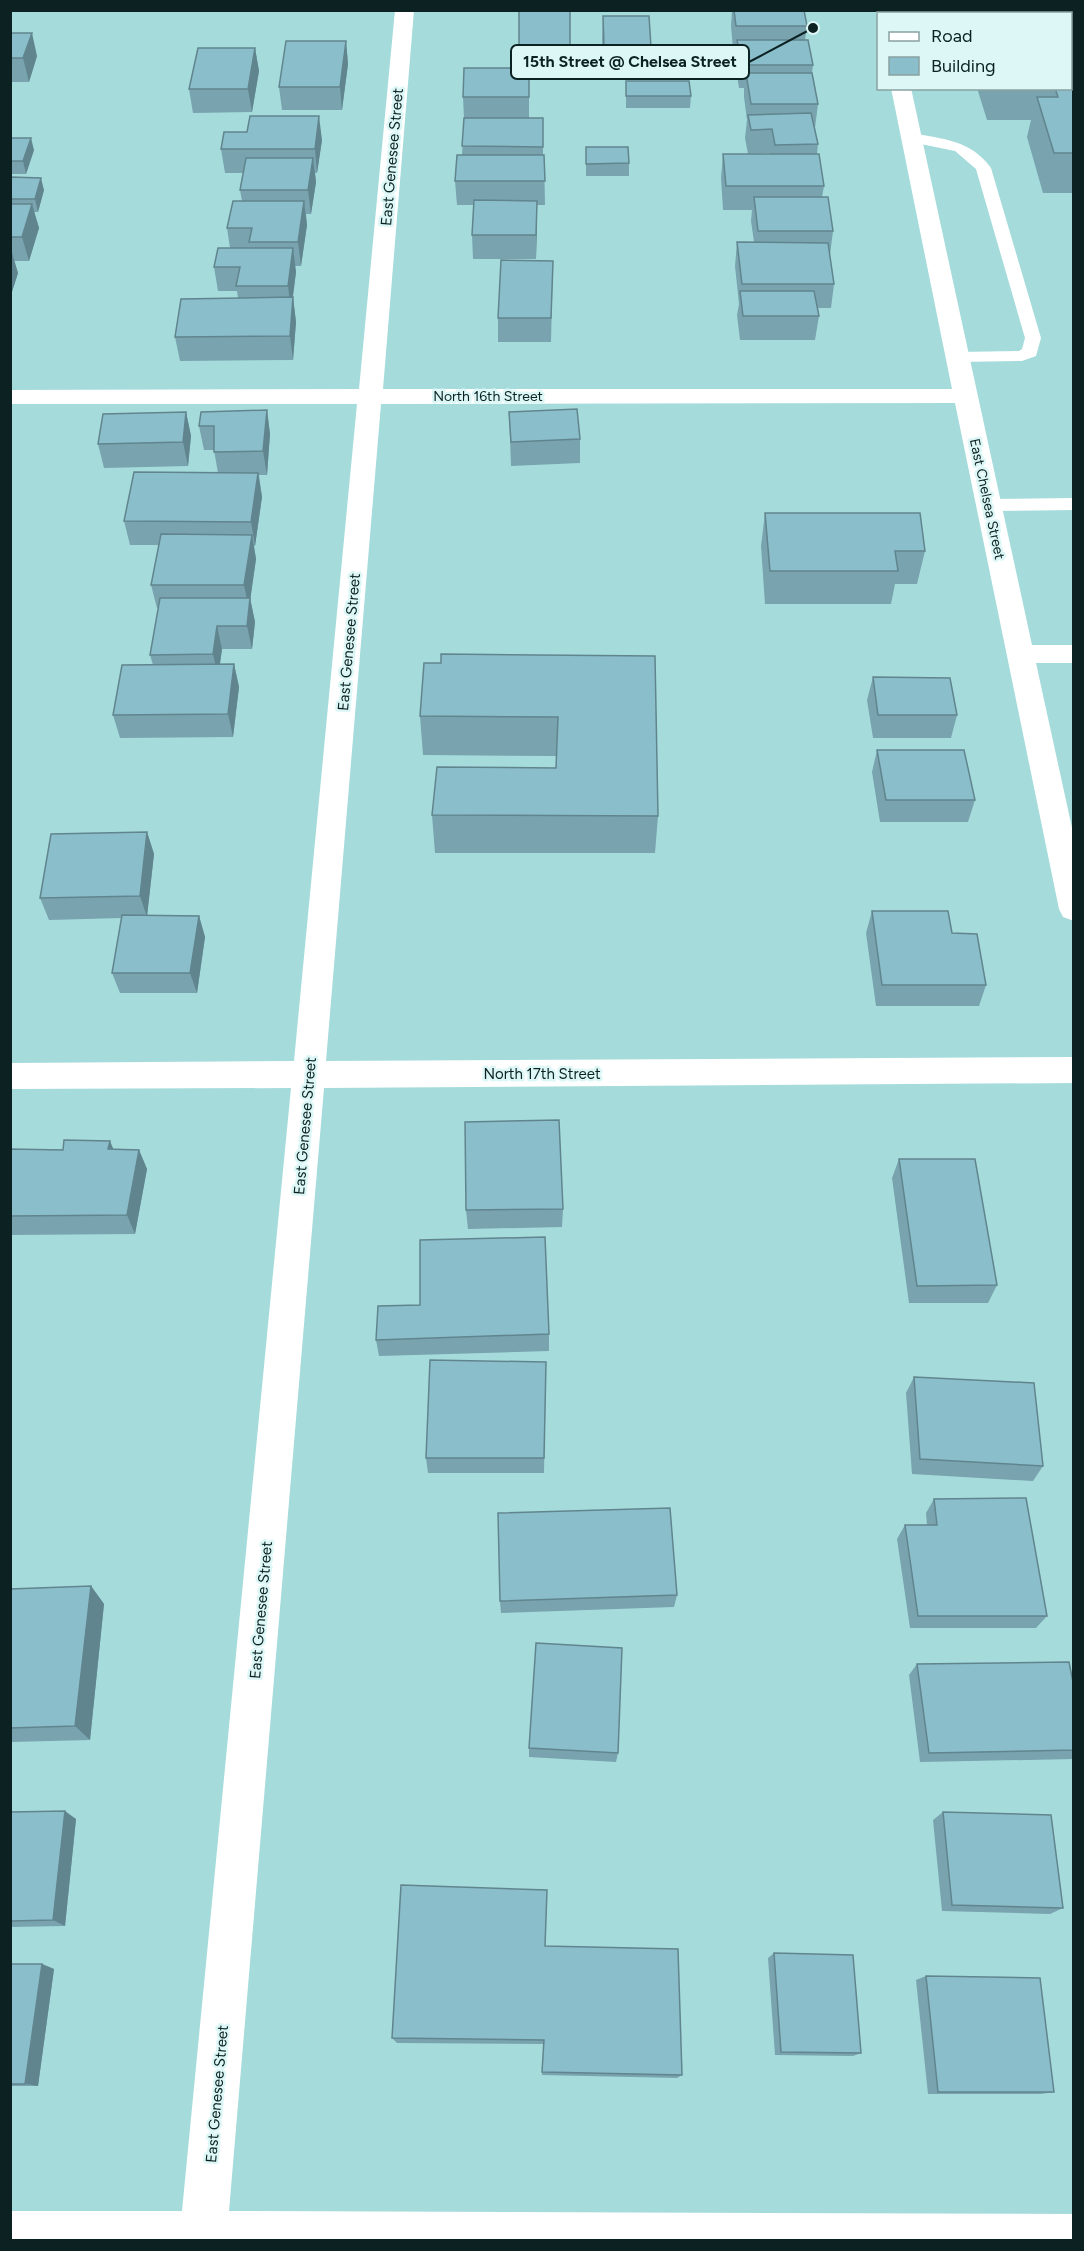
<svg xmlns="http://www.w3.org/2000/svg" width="1084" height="2251" viewBox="0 0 1084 2251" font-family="Figtree,sans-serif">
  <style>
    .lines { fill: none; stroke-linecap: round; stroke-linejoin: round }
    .lane { fill: #fff; fill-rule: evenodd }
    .street { fill: #fff; fill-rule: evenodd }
    .wall { fill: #78a3af }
    .shaded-wall { fill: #61858e }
    .building { fill: #8bbecb; stroke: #61858e; stroke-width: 1.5 }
    .labels { text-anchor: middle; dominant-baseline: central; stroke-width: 5; stroke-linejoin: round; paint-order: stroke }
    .far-street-label { font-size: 14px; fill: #0c2222; stroke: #dcf7f6 }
    .street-label { font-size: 15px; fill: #0c2222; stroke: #dcf7f6 }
    .leader { fill: none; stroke: #0c2222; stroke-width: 2 }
    .callout-dot { fill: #0c2222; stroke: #dcf7f6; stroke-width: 2 }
    .callout { fill: #dcf7f6; stroke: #0c2222; stroke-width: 2 }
    .callout-label { font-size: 16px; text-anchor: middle; font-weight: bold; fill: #0c2222 }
  </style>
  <rect width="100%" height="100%" fill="#a5dcdb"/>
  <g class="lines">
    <path class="lane" d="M 911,133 C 943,139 971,140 991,168 L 1041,338 L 1036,356 L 1022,361 L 958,362 L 949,357 L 958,352 L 1019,351 L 1022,349 L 1025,338 L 976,169 L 955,151 L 906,141 L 903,138 L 906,135 Z
      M 1074,498 L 1074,510 L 988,511 L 979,505 L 988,499 Z"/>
    <path class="street" d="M 395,10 L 414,10 L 383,389 L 952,389 L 891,88 L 911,88 L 1032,645 L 1074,645 L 1074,663 L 1036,663 L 1074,837 L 1074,921 L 1063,917 L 1059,909 L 955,403 L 381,404 L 326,1061 L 1074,1057 L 1074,1083 L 324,1088 L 229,2211 L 1074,2214 L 1074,2240 L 10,2240 L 10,2211 L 182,2211 L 291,1088 L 10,1089 L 10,1063 L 294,1061 L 357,404 L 10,404 L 10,390 L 359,389 Z
      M 875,10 L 894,10 L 894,14 L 878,14 L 878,18 Z"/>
  </g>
  <path class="wall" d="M 732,10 L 804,10 L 807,26 L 805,40 L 813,65 L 812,73 L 818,104 L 815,128 L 818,144 L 817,154 L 824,186 L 822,197 L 833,231 L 830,255 L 834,284 L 831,308 L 818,308 L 819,316 L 815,340 L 740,340 L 737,315 L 739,304 L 735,266 L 737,242 L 754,242 L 751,221 L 752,210 L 723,210 L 721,178 L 723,154 L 770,154 L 769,153 L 748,154 L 745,138 L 747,120 L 744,97 L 744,88 L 739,88 L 735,64 L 737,49 L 733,49 L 731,26 Z
    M 603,16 L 651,47 L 650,70 L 603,70 L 602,39 Z
    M 1074,30 L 1074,193 L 1043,193 L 1027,137 L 1031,120 L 987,120 L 977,88 L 1071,88 Z
    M 10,33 L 37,56 L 29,82 L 10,82 Z
    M 346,41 L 348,64 L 342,110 L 282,110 L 279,87 Z
    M 519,46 L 570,46 L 570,69 L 529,69 L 529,118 L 543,118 L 543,155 L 544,155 L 545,205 L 537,205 L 536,259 L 473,259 L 472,235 L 474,205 L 457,205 L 455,181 L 462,155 L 464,118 L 463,97 L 519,68 Z
    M 255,48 L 259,71 L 252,112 L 193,113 L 189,89 Z
    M 626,81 L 691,96 L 690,108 L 626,108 Z
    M 10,138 L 34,150 L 26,174 L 10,174 Z
    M 322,140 L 317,173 L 315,173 L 316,182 L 311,214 L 306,214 L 307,225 L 301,266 L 295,266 L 296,272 L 293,297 L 296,322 L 293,360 L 180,361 L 175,337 L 238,298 L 237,291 L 218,291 L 214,267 L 230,248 L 227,228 L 242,201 L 240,190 L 243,173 L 225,173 L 221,149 Z
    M 586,147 L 629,163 L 629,176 L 586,176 Z
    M 10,177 L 44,190 L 38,212 L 34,212 L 39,228 L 29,261 L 14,261 L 18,273 L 10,298 Z
    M 553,261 L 551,342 L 498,342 L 498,318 Z
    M 267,410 L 270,434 L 267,475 L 259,475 L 262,497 L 255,546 L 254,546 L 256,559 L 250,598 L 255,622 L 252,649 L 222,649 L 220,664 L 234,664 L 239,687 L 233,737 L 120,738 L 113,715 L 153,665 L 150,655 L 159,608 L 157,608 L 151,585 L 159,545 L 130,545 L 124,521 L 218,473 L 214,450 L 204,450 L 199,426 Z
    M 186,412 L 191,436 L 188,466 L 104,468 L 98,444 Z
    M 509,412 L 580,439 L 580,463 L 511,466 Z
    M 765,513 L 925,551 L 917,584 L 895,584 L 891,604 L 765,604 L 761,546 Z
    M 655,656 L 658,816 L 655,853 L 435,853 L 432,815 L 556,768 L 556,756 L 423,755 L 420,716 L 441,663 Z
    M 873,677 L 957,715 L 951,738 L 873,738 L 867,700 Z
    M 877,750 L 975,800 L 968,822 L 880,822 L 872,772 Z
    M 147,832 L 154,854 L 147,915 L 199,916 L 205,937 L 197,993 L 120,993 L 112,973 L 122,918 L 49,920 L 40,898 Z
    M 872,911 L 952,933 L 986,985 L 979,1006 L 876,1006 L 866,933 Z
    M 10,1149 L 139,1150 L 147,1169 L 135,1234 L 10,1235 Z
    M 899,1159 L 997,1285 L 988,1303 L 909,1303 L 892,1178 Z
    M 563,1209 L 562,1227 L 468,1229 L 466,1210 Z
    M 420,1305 L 549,1334 L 549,1351 L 379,1356 L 376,1340 Z
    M 546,1362 L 544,1473 L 428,1473 L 426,1458 Z
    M 914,1377 L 1043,1466 L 1033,1481 L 912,1474 L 906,1393 Z
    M 934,1499 L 1047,1616 L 1036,1628 L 910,1628 L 897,1539 L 905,1525 L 927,1525 L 926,1513 Z
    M 91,1586 L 104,1604 L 90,1740 L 10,1742 L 10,1589 Z
    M 677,1595 L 674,1607 L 501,1613 L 500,1601 Z
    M 917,1664 L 1074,1687 L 1074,1759 L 920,1762 L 909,1675 Z
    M 529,1748 L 618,1753 L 616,1762 L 529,1757 Z
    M 10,1812 L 76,1819 L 65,1926 L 10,1927 Z
    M 943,1812 L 1063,1908 L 1050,1914 L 942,1911 L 933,1820 Z
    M 545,1946 L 682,2075 L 677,2078 L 542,2075 L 544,2044 L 397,2043 L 392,2038 Z
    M 774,1953 L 861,2053 L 853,2056 L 775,2055 L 768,1958 Z
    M 10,1964 L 42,1964 L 54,1969 L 38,2086 L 10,2086 Z
    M 926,1976 L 1054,2092 L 1041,2094 L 928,2094 L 916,1980 Z"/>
  <path class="shaded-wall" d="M 32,33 L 37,56 L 29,82 L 23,58 Z
    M 346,41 L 348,64 L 342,110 L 340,87 Z
    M 255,48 L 259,71 L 252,112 L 248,89 Z
    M 319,116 L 322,140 L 317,173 L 315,149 Z
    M 31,138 L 34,150 L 26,174 L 23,161 Z
    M 313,158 L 316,182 L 311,214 L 308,190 Z
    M 41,178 L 44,190 L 38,212 L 35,199 Z
    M 304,201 L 307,225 L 301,266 L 298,242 Z
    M 537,201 L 537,225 L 536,259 L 536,235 Z
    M 32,204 L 39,228 L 29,261 L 22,237 Z
    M 293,248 L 296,272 L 291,310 L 288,286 Z
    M 11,249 L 18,273 L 10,298 L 10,251 Z
    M 293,297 L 296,322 L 293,360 L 290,336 Z
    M 267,410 L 270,434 L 267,475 L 263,451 Z
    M 186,412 L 191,436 L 188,466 L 183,442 Z
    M 258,473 L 262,497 L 255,546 L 251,522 Z
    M 252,535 L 256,559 L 249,609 L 244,585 Z
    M 250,598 L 255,622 L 252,649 L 247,626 Z
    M 217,626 L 222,649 L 218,677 L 213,654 Z
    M 234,664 L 239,687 L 233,737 L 228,714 Z
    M 147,832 L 154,854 L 147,917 L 140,896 Z
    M 199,916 L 205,937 L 197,993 L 190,973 Z
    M 110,1141 L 118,1160 L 108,1149 Z
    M 139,1150 L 147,1169 L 135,1234 L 127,1215 Z
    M 91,1586 L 104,1604 L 90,1740 L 75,1726 Z
    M 65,1811 L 76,1819 L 65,1926 L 53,1920 Z
    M 42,1964 L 54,1969 L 38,2086 L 25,2084 Z"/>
  <path class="building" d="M 519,10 L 570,10 L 570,46 L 519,46 Z
    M 734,10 L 804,10 L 807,26 L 736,26 Z
    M 603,16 L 649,16 L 651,47 L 604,47 Z
    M 1071,30 L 1074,30 L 1074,153 L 1054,153 L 1037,97 L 1058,97 L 1055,88 L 1071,88 Z
    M 10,33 L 32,33 L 23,58 L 10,58 Z
    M 737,40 L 808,40 L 813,65 L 742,65 Z
    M 286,41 L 346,41 L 340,87 L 279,87 Z
    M 198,48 L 255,48 L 248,89 L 189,89 Z
    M 464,68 L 529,68 L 529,97 L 463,97 Z
    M 746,73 L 812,73 L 818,104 L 751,104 Z
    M 626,81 L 689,81 L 691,96 L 626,96 Z
    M 811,113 L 818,144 L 775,145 L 772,129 L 751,130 L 748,115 Z
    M 250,116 L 319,116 L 315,149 L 221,149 L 224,132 L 247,132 Z
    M 464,118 L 543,118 L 543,147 L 462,146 Z
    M 10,138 L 31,138 L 23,161 L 10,161 Z
    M 586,147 L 628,147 L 629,163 L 586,164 Z
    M 723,154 L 819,154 L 824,186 L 726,186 Z
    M 457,155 L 544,155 L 545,181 L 455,181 Z
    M 246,158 L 313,158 L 308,190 L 240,190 Z
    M 10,177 L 41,178 L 35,199 L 10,199 Z
    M 754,197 L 828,197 L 833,231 L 758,231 Z
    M 474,200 L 537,201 L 536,235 L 472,235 Z
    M 233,201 L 304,201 L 298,242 L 249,242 L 252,228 L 227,228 Z
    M 10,204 L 32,204 L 22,237 L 10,237 Z
    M 737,242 L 828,243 L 834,284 L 742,284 Z
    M 218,248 L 293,248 L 288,286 L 236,286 L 240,267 L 214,267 Z
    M 501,260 L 553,261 L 551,318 L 498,318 Z
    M 740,291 L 814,291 L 819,316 L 743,316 Z
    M 293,297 L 290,336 L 175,337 L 181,299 Z
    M 577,409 L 580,439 L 511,442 L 509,412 Z
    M 267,410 L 263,451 L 214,452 L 214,426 L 199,426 L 201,412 Z
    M 186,412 L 183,442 L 98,444 L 103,414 Z
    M 134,472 L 258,473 L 251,522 L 124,521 Z
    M 765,513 L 920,513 L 925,551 L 895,551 L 898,571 L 770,571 Z
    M 161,534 L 252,535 L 244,585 L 151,585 Z
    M 160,598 L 250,598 L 247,626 L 217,626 L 213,654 L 150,655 Z
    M 441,654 L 655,656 L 658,816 L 432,815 L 437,767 L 556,768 L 558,717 L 420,716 L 424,663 L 441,663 Z
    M 234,664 L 228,714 L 113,715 L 122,665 Z
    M 873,677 L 950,678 L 957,715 L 878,715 Z
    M 877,750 L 964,750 L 975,800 L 886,800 Z
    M 147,832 L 140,896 L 40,898 L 51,834 Z
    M 872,911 L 948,911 L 952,933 L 977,934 L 986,985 L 882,985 Z
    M 122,915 L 199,916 L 190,973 L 112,973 Z
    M 559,1120 L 563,1209 L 466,1210 L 465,1122 Z
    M 64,1140 L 110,1141 L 108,1149 L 139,1150 L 127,1215 L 10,1216 L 10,1149 L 63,1150 Z
    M 899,1159 L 975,1159 L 997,1285 L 917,1286 Z
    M 545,1237 L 549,1334 L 376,1340 L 378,1306 L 420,1305 L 420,1240 Z
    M 430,1360 L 546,1362 L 544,1458 L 426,1458 Z
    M 914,1377 L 1034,1383 L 1043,1466 L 920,1459 Z
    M 1026,1498 L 1047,1616 L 918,1616 L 905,1525 L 937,1525 L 934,1499 Z
    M 670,1508 L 677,1595 L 500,1601 L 498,1513 Z
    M 91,1586 L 75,1726 L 10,1728 L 10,1589 Z
    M 536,1643 L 622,1648 L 618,1753 L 529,1748 Z
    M 1069,1662 L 1074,1687 L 1074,1750 L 929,1753 L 917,1664 Z
    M 65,1811 L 53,1920 L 10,1921 L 10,1812 Z
    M 943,1812 L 1051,1815 L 1063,1908 L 952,1905 Z
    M 401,1885 L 547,1890 L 545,1946 L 678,1949 L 682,2075 L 542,2072 L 544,2040 L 392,2038 Z
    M 774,1953 L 853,1955 L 861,2053 L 781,2052 Z
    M 10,1964 L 42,1964 L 25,2084 L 10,2084 Z
    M 926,1976 L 1040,1978 L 1054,2092 L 938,2092 Z"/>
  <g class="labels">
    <g class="far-street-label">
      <text x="488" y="396">North 16th Street</text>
      <text transform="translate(987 499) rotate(78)">East Chelsea Street</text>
    </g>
    <g class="street-label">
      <text transform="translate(392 157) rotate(-85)">East Genesee Street</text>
      <text transform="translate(349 642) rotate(-85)">East Genesee Street</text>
      <text x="542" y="1074">North 17th Street</text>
      <text transform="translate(305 1126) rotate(-85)">East Genesee Street</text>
      <text transform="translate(261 1610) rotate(-85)">East Genesee Street</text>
      <text transform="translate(217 2094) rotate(-85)">East Genesee Street</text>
    </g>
  </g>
  <path class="leader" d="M813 28L749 62"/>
  <circle class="callout-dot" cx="813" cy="28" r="6"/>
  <rect class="callout" x="511" y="45" width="238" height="34" rx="6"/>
  <g class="callout-label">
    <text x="630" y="67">15th Street @ Chelsea Street</text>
  </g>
  <rect width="1084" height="2251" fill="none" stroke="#0c2222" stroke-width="24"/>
  <rect x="877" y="12" width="195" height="78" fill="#dcf7f6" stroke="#89a2a1" stroke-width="1.5"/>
  <rect x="889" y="32" width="30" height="9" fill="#ffffff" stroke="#89a2a1" stroke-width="1.5"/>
  <text x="931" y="42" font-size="18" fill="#0c2222">Road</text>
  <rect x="889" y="57" width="30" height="18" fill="#8bbecb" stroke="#89a2a1" stroke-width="1.5"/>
  <text x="931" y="72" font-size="18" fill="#0c2222">Building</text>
</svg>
